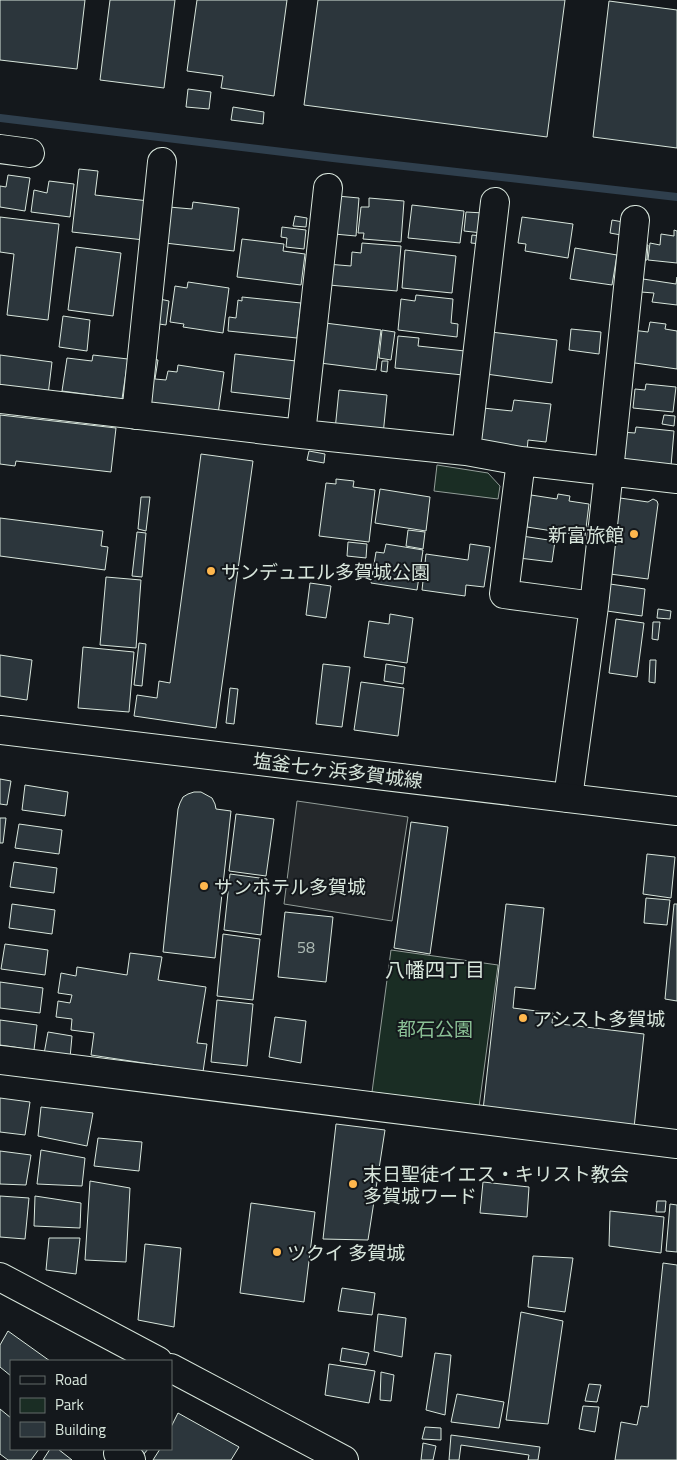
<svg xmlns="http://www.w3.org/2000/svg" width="677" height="1460" viewBox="0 0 677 1460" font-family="'Titillium Web','Noto Sans JP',sans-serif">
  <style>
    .green { fill: #1a2d24; stroke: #939e99 }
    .parking { fill: #24282b; stroke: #939e99 }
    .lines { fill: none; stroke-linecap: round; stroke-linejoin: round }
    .stream { stroke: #2f3f4d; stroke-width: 8 }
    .building { fill: #2c363c; stroke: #d8e6dc }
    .minor-casing { stroke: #d8e6dc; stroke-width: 30 }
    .major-casing { stroke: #d8e6dc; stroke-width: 30 }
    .minor { stroke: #14181c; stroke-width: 28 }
    .major { stroke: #14181c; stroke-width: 28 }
    .poi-dot { fill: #ffb74d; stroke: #14181c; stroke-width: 2 }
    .labels { text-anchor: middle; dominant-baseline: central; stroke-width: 4; stroke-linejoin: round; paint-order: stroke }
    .number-label { font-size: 16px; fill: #adbab4 }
    .poi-label { font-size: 19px; fill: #d8e6dc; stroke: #14181c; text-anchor: start }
    .street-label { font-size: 19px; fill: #d8e6dc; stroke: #14181c }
    .park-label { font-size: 19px; fill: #8ac095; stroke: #14181c }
    .neighbourhood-label { font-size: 20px; fill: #d8e6dc; stroke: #14181c }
  </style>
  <rect width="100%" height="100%" fill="#14181c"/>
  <path class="green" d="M 437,465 L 488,473 L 500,486 L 498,499 L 434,491 Z
    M 391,950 L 498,965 L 479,1107 L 372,1092 Z"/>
  <path class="parking" d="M 297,801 L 408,817 L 392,921 L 284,904 Z"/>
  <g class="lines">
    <path class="stream" d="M 0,118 L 333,158 L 677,197"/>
  </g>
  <path class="building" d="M 0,0 L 85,0 L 77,69 L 0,60 Z
    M 110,0 L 175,0 L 164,88 L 100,80 Z
    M 197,0 L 287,0 L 274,96 L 221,88 L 223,76 L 187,71 Z
    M 318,0 L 565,0 L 547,137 L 304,105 Z
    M 609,1 L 677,10 L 677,148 L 593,137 Z
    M 188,89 L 211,92 L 209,109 L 186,107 Z
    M 233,107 L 264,112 L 263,124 L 231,120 Z
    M 79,169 L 98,171 L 95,195 L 149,201 L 144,240 L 72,232 Z
    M 8,175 L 30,178 L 25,211 L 0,207 L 0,186 L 6,187 Z
    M 49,181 L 74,184 L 70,217 L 31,212 L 34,190 L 47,193 Z
    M 337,196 L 359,198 L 356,236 L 334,234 Z
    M 369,198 L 404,201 L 401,242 L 363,239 L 364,233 L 358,233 L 361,207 L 369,207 Z
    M 193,202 L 239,208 L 234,251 L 165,243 L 169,207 L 192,209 Z
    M 412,205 L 464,211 L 460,243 L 408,238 Z
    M 466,212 L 484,213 L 482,233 L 464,231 Z
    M 295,216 L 307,218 L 306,227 L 293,226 Z
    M 0,217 L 59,224 L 48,320 L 7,315 L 14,254 L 0,252 Z
    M 522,217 L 573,224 L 568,258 L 525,251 L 526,244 L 518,243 Z
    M 612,220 L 623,222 L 621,235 L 610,233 Z
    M 282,227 L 306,230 L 304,249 L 286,247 L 287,238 L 281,237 Z
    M 674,230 L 677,231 L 677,263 L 648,260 L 650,243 L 660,245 L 661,234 L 674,236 Z
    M 472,235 L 482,236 L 481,244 L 471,243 Z
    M 242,239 L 284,244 L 283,251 L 305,254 L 301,285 L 237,277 Z
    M 362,243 L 401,246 L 397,291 L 329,285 L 327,264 L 351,266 L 352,252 L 361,253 Z
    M 641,244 L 648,245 L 647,260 L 640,260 Z
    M 76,247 L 121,253 L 113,316 L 68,310 Z
    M 575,248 L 617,255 L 612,285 L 570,279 Z
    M 405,250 L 456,256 L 452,293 L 402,288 Z
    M 677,277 L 677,305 L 652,302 L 654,293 L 641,292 L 643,279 L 676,284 Z
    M 188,282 L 229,288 L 223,333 L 183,327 L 184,324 L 170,322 L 175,286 L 187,288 Z
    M 416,295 L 453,299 L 451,323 L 458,324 L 457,337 L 398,330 L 401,299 L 415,301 Z
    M 242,297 L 301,303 L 297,338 L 228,331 L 229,317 L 236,318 L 238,300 L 242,301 Z
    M 155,298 L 169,301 L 166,325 L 152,323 Z
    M 63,316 L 90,320 L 87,351 L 59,347 Z
    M 650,322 L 666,324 L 665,329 L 677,331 L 677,369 L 628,362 L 632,330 L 648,332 Z
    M 325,323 L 381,330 L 376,370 L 320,363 Z
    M 571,329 L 601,332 L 599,354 L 569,350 Z
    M 382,330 L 395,332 L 391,360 L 379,358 Z
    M 491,332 L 557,340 L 552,383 L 486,374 Z
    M 398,336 L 419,338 L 418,346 L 465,351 L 463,375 L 395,368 Z
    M 235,354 L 296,361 L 291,399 L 231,392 Z
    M 0,355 L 52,362 L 48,395 L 0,389 Z
    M 93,355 L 128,359 L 122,399 L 62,391 L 67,358 L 92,361 Z
    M 148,358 L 158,360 L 155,379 L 166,380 L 168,371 L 177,372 L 178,365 L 224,372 L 218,414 L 149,403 Z
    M 382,361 L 388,361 L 387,372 L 381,371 Z
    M 646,384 L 676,387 L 673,412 L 633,408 L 635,389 L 645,390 Z
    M 339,390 L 387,395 L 383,435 L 335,430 Z
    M 514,400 L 551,404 L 546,442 L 528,440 L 527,451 L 479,445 L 483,408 L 512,411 Z
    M 0,415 L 116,428 L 111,472 L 16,461 L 15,466 L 0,464 Z
    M 664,415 L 675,416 L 674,426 L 662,424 Z
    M 636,427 L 674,431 L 671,466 L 618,460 L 621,432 L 635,433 Z
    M 309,451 L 325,454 L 324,463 L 307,460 Z
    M 201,454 L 253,461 L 216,728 L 134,716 L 137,695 L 157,698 L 159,681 L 170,683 Z
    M 336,479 L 354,481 L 353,487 L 375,490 L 369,542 L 319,536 L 326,483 L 336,484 Z
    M 380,489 L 430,497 L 426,531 L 375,523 Z
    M 558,494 L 570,496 L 569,501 L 589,504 L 585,536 L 527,527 L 531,495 L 557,499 Z
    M 141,497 L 150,497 L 146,531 L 138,529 Z
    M 620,498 L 648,502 L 653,499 L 657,501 L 658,504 L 648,579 L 610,574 Z
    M 0,518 L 103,531 L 101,546 L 108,547 L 105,570 L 0,556 Z
    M 408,530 L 425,532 L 423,549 L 406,546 Z
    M 137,532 L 146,533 L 142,577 L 132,576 Z
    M 522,536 L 555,541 L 552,562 L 519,558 Z
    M 348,542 L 367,544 L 366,558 L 347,556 Z
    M 386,544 L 423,550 L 417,590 L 371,583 L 376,552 L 384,553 Z
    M 470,544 L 490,547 L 484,587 L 466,585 L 465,596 L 422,590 L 426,554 L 468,560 Z
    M 106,577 L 141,580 L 136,648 L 100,645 Z
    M 310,583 L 331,586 L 326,618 L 306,615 Z
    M 603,583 L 645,589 L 642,616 L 600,610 Z
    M 658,609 L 671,611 L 670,619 L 657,618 Z
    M 390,614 L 413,618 L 407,663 L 364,657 L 369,621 L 389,624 Z
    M 616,619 L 644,623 L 637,677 L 609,673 Z
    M 653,622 L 660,622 L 658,640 L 652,639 Z
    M 139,643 L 146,644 L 142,686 L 134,685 Z
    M 83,647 L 134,652 L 129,712 L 78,708 Z
    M 0,655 L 32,660 L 27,700 L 0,696 Z
    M 650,660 L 656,660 L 655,683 L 649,682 Z
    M 323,664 L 350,667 L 342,727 L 316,724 Z
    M 386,664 L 405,667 L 403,684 L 384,681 Z
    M 361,682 L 404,688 L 398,736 L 354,730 Z
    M 230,688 L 238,689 L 234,724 L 226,723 Z
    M 0,779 L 11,781 L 7,805 L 0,804 Z
    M 25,785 L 68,792 L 65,816 L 22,810 Z
    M 194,792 L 201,792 L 212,798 L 215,804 L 216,809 L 231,811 L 215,958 L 163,952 L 178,809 L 180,803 L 183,797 L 188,794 Z
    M 236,814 L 274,819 L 266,876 L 229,871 Z
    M 0,818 L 6,818 L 3,843 L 0,843 Z
    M 411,822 L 448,827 L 430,954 L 394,948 Z
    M 19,824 L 62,830 L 59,854 L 15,848 Z
    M 647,854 L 675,857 L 671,898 L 643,894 Z
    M 14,862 L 57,868 L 54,893 L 10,887 Z
    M 230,874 L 267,879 L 261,935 L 224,930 Z
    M 646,898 L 670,900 L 667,925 L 644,923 Z
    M 12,904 L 55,910 L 52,934 L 9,928 Z
    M 506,904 L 544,908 L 535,989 L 515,987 L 513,1008 L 553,1013 L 552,1023 L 644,1034 L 634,1128 L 483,1110 Z
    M 674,904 L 677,904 L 677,1001 L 665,999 Z
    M 285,912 L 333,917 L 326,982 L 278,977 Z
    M 223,934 L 260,939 L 253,1000 L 217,996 Z
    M 5,944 L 48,950 L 45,975 L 1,969 Z
    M 130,953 L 162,957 L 158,980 L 206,987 L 197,1043 L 207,1044 L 203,1072 L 91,1055 L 94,1033 L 71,1030 L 72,1019 L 56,1017 L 58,1001 L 70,1003 L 72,995 L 58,993 L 61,973 L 76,976 L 77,967 L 127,975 Z
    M 0,982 L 43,988 L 40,1013 L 0,1008 Z
    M 217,1000 L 253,1004 L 247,1066 L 211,1062 Z
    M 275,1017 L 306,1021 L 301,1063 L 269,1057 Z
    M 0,1020 L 37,1025 L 34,1050 L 0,1045 Z
    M 48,1032 L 72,1036 L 70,1058 L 44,1054 Z
    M 0,1098 L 30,1102 L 25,1135 L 0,1132 Z
    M 41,1107 L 93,1113 L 87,1146 L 38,1136 Z
    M 336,1124 L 385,1130 L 368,1240 L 323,1239 Z
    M 98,1138 L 142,1142 L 139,1171 L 94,1166 Z
    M 41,1150 L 85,1158 L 82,1186 L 37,1184 Z
    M 0,1151 L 31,1155 L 26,1185 L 0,1184 Z
    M 90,1181 L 130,1188 L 126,1262 L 85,1260 Z
    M 483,1182 L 529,1187 L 527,1217 L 480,1213 Z
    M 0,1196 L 29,1198 L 25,1239 L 0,1237 Z
    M 35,1196 L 81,1203 L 80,1228 L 34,1226 Z
    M 657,1201 L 666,1201 L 665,1212 L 656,1212 Z
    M 251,1203 L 315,1212 L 304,1302 L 240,1293 Z
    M 670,1204 L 677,1205 L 677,1252 L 666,1251 Z
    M 610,1211 L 664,1217 L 661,1253 L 609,1246 Z
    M 49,1238 L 80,1238 L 76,1274 L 46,1270 Z
    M 145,1244 L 181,1248 L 174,1327 L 138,1320 Z
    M 533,1256 L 573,1258 L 565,1312 L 528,1307 Z
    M 663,1263 L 677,1265 L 677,1460 L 615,1460 L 621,1422 L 637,1425 L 641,1406 L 648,1407 Z
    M 342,1288 L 375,1293 L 372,1315 L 338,1311 Z
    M 521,1312 L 563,1321 L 548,1424 L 506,1420 Z
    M 378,1314 L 406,1318 L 402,1357 L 374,1351 Z
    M 8,1331 L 50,1361 L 11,1361 L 11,1376 L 0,1367 L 0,1345 Z
    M 342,1348 L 369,1353 L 366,1365 L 340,1361 Z
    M 435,1353 L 451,1355 L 445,1415 L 426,1410 Z
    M 329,1364 L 375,1371 L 369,1403 L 325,1395 Z
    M 381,1372 L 394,1375 L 391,1401 L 380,1400 Z
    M 589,1384 L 601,1385 L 597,1402 L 585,1401 Z
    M 457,1394 L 504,1402 L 499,1428 L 451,1422 Z
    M 583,1406 L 599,1407 L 595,1432 L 579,1429 Z
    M 0,1409 L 11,1418 L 11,1449 L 39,1449 L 31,1460 L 8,1460 L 0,1454 Z
    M 178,1413 L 239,1447 L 231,1460 L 153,1460 L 160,1449 L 171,1449 L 171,1427 Z
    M 425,1427 L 441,1428 L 441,1440 L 422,1439 Z
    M 451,1435 L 540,1447 L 538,1460 L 528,1460 L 529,1455 L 461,1445 L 459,1460 L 449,1460 Z
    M 423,1443 L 436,1446 L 433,1460 L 421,1460 Z
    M 50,1449 L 58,1449 L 72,1460 L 43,1460 Z
    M 131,1449 L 148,1449 L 144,1454 Z"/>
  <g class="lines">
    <g class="minor-casing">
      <path id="minor" d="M 0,149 L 30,153
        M 0,399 L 301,434 L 466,451 L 521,461 L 677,479
        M 136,415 L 162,162
        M 301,434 L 328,188
        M 466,451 L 495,202
        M 521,461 L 504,594 L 594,606
        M 568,798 L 594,606 L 609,471 L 635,220
        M 0,1060 L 677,1144
        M 0,1277 L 158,1361
        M 171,1368 L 344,1460
        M 118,1453 L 131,1460"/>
    </g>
    <g class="major-casing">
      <path id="major" d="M 0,730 L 677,811"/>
    </g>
    <use href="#minor" class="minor"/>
    <use href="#major" class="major"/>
  </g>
  <g class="poi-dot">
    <circle cx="634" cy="534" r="5"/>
    <circle cx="211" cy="571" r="5"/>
    <circle cx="204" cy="886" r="5"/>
    <circle cx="523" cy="1018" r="5"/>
    <circle cx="353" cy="1184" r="5"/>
    <circle cx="277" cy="1252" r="5"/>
  </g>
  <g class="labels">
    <g class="number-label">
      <text x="306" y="947">58</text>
    </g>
    <g class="poi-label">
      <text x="624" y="534" text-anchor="end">新富旅館</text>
      <text x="221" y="571">サンデュエル多賀城公園</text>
      <text x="214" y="886">サンホテル多賀城</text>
      <text x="533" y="1018">アシスト多賀城</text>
      <text x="363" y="1173">末日聖徒イエス・キリスト教会<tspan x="363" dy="22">多賀城ワード</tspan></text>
      <text x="287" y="1252">ツクイ 多賀城</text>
    </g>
    <g class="street-label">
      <text transform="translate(338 770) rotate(7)">塩釜七ヶ浜多賀城線</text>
    </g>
    <g class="park-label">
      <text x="435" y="1028">都石公園</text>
    </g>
    <g class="neighbourhood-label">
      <text x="435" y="969">八幡四丁目</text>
    </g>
  </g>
  <rect x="10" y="1360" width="162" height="90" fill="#14181c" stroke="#626a69"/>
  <rect x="20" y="1376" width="25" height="8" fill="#14181c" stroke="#626a69"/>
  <text x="55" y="1385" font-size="15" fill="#d8e6dc">Road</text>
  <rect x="20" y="1398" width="25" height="15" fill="#1a2d24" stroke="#626a69"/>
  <text x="55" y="1410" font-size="15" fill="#d8e6dc">Park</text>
  <rect x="20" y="1422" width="25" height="15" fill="#2c363c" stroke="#626a69"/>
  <text x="55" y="1435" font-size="15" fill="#d8e6dc">Building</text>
</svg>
